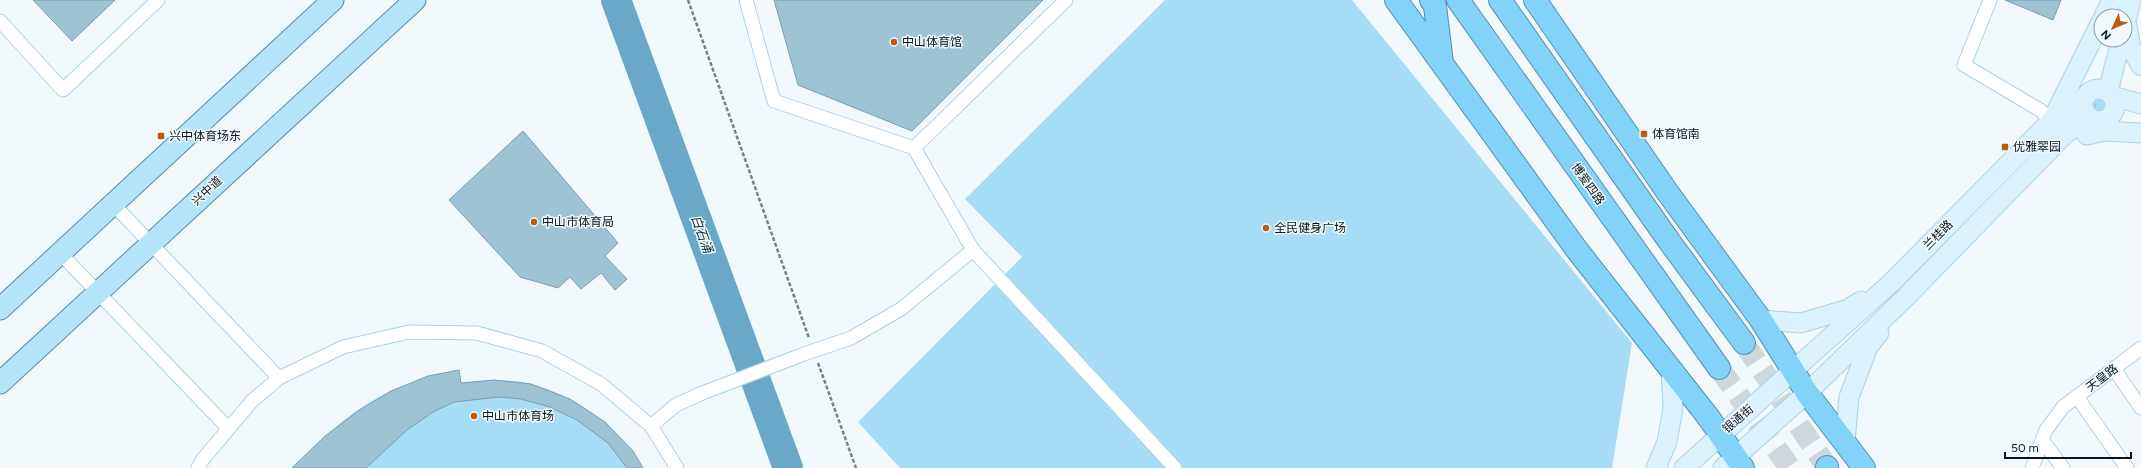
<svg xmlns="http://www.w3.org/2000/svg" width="2141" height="468" viewBox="0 0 2141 468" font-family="Figtree,'Noto Sans SC',sans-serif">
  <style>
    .grass { fill: url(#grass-tufts) }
    .pitch { fill: #a7dcf6 }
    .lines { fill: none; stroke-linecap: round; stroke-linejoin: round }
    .river { stroke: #69a9c7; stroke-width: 30 }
    .building { fill: #9ec3d5; stroke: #7a9eb0 }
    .highway-tunnel { stroke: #ced7db; stroke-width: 22; stroke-dasharray: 22 11; stroke-linecap: butt }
    .street-casing { stroke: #acd2e5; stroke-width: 15 }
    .secondary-casing { stroke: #acd2e5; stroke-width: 21 }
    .primary-casing { stroke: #5890ab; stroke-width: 23 }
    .highway-casing { stroke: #5890ab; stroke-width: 24 }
    .path { stroke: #788389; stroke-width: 2.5; stroke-dasharray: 4 2; stroke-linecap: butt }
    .street { stroke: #fff; stroke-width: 13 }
    .secondary { stroke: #daf2fd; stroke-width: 19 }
    .primary { stroke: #b5e4fa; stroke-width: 21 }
    .highway { stroke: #83d2f7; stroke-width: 22 }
    .poi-dot { fill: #ba5a14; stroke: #f1f9fd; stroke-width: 1.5 }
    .labels { text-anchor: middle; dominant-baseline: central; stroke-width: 3; stroke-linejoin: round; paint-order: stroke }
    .poi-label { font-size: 12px; fill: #08161d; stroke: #f1f9fd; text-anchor: start }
    .street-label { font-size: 12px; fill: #08161d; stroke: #f1f9fd }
    .water-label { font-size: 13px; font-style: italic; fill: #0f2e3b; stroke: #f1f9fd }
  </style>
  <defs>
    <pattern id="grass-tufts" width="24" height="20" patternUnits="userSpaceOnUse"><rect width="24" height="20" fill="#a7dcf6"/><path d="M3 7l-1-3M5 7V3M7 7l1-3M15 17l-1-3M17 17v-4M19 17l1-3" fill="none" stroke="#8ebcd2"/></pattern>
  </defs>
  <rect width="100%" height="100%" fill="#f1f9fd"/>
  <path class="grass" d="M2087 105a12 12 0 1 1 24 0a12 12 0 1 1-24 0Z"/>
  <path class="pitch" d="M 1165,0 L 1352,0 L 1632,343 L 1612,468 L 900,468 L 858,422 L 1022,257 L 965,199 Z
    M 459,370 L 461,383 C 484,381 509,378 531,384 C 578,396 619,427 643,468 L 292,468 C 321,439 353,408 391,391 C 413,382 437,377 459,370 Z"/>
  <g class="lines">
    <path class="river" d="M 616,0 L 788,468"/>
  </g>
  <path class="building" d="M 33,0 L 115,0 L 72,41 Z
    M 774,0 L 1043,0 L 912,131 L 798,85 Z
    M 2005,0 L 2061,0 L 2053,20 Z
    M 523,131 L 618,243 L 605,256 L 627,279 L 615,290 L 601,273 L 581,289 L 570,277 L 558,288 L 520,277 L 449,200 Z
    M 459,370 L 461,383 L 494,380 L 531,384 L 570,399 L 605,422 L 633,451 L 643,468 L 627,468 L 608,443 L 577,420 L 550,407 L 521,399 L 499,397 L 454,402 L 433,412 L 407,430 L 366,468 L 292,468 L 324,437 L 358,411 L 391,391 L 428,376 Z"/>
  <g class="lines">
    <path class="highway-tunnel" d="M 1744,343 L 1827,467
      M 1719,368 L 1790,468"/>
    <g class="street-casing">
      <path id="street" d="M 746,0 L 774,101 L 914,148 L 973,250
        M 1990,0 L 1964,65 L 2040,110 L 2057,126
        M 0,21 L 63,90 L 158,0
        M 914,148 L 1066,0
        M 114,205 L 279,378
        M 61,254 L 228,428
        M 2114,369 L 2141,408
        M 2077,397 L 2127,468
        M 651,426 L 676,405 L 700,394 L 804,354 L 851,338 L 901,309 L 973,250 L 1175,468
        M 2042,440 L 2063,468
        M 198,468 L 203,459 L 252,401 L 279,378 L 343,347 L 409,332 L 477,333 L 542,351 L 601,384 L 651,426 L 677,468
        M 2032,468 L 2046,430 L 2063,407 L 2141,348"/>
    </g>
    <g class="secondary-casing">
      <path id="secondary" d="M 2104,16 L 2112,0
        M 2126,21 L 2131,48 L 2141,66
        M 2125,25 L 2131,0
        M2083 105a16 16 0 1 1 32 0a16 16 0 1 1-32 0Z
        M 2108,92 L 2121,40
        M 2112,96 L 2141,104
        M 2052,120 L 2101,22
        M 2087,135 L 2104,131 L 2141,133
        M 1761,320 L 1801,323 L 1848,309 L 1861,301
        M 1845,442 L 1849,397 L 1868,347 L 1879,333
        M 1656,468 L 1667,442 L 1673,408 L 1671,369
        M 1684,468 L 1891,283 L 2051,121 L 2083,101
        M 1723,468 L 1807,393 L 1906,297 L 2066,133 L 2091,119"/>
    </g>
    <g class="primary-casing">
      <path id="primary" d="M 0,309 L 333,0
        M 0,383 L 415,0"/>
    </g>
    <g class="highway-casing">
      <path id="highway" d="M 1396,0 L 1577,250 L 1709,418 L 1743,468
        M 1431,0 L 1435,6 L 1442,63
        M 1458,0 L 1719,368
        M 1500,0 L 1669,241 L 1744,343
        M 1535,0 L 1668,193 L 1761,320 L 1807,393 L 1864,468
        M 1827,467 L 1827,468"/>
    </g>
    <path class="path" d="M 688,0 L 809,338
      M 818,363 L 856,468"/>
    <use href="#street" class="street"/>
    <use href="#secondary" class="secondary"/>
    <use href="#primary" class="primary"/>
    <use href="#highway" class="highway"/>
  </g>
  <g class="poi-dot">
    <circle cx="894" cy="42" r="4"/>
    <rect x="1640" y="130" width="8" height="8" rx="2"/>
    <rect x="157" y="132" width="8" height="8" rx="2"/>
    <rect x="2001" y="143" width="8" height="8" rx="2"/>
    <circle cx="534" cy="222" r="4"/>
    <circle cx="1266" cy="228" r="4"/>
    <circle cx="474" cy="416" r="4"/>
  </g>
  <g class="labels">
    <g class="poi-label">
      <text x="902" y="42">中山体育馆</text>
      <text x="1652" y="134">体育馆南</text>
      <text x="169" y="136">兴中体育场东</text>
      <text x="2013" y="147">优雅翠园</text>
      <text x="542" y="222">中山市体育局</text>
      <text x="1274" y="228">全民健身广场</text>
      <text x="482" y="416">中山市体育场</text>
    </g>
    <g class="street-label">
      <text transform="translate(1588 184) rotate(55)">博爱四路</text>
      <text transform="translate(207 191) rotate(-43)">兴中道</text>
      <text transform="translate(1938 235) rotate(-45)">兰桂路</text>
      <text transform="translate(2102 378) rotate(-37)">天皇路</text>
      <text transform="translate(1738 419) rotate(-41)">银通街</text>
    </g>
    <g class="water-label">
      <text transform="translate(702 234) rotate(70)">白石涌</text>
    </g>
  </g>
  <g transform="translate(2113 28) rotate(226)"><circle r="19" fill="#f1f9fd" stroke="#949ea3"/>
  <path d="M0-3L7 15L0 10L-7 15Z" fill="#ba5a14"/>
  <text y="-6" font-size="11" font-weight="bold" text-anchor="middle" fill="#08161d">N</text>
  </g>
  <path d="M2005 452v6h126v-6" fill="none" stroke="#08161d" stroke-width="2"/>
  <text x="2011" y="452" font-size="12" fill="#08161d" stroke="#f1f9fd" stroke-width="3" paint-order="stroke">50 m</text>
</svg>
